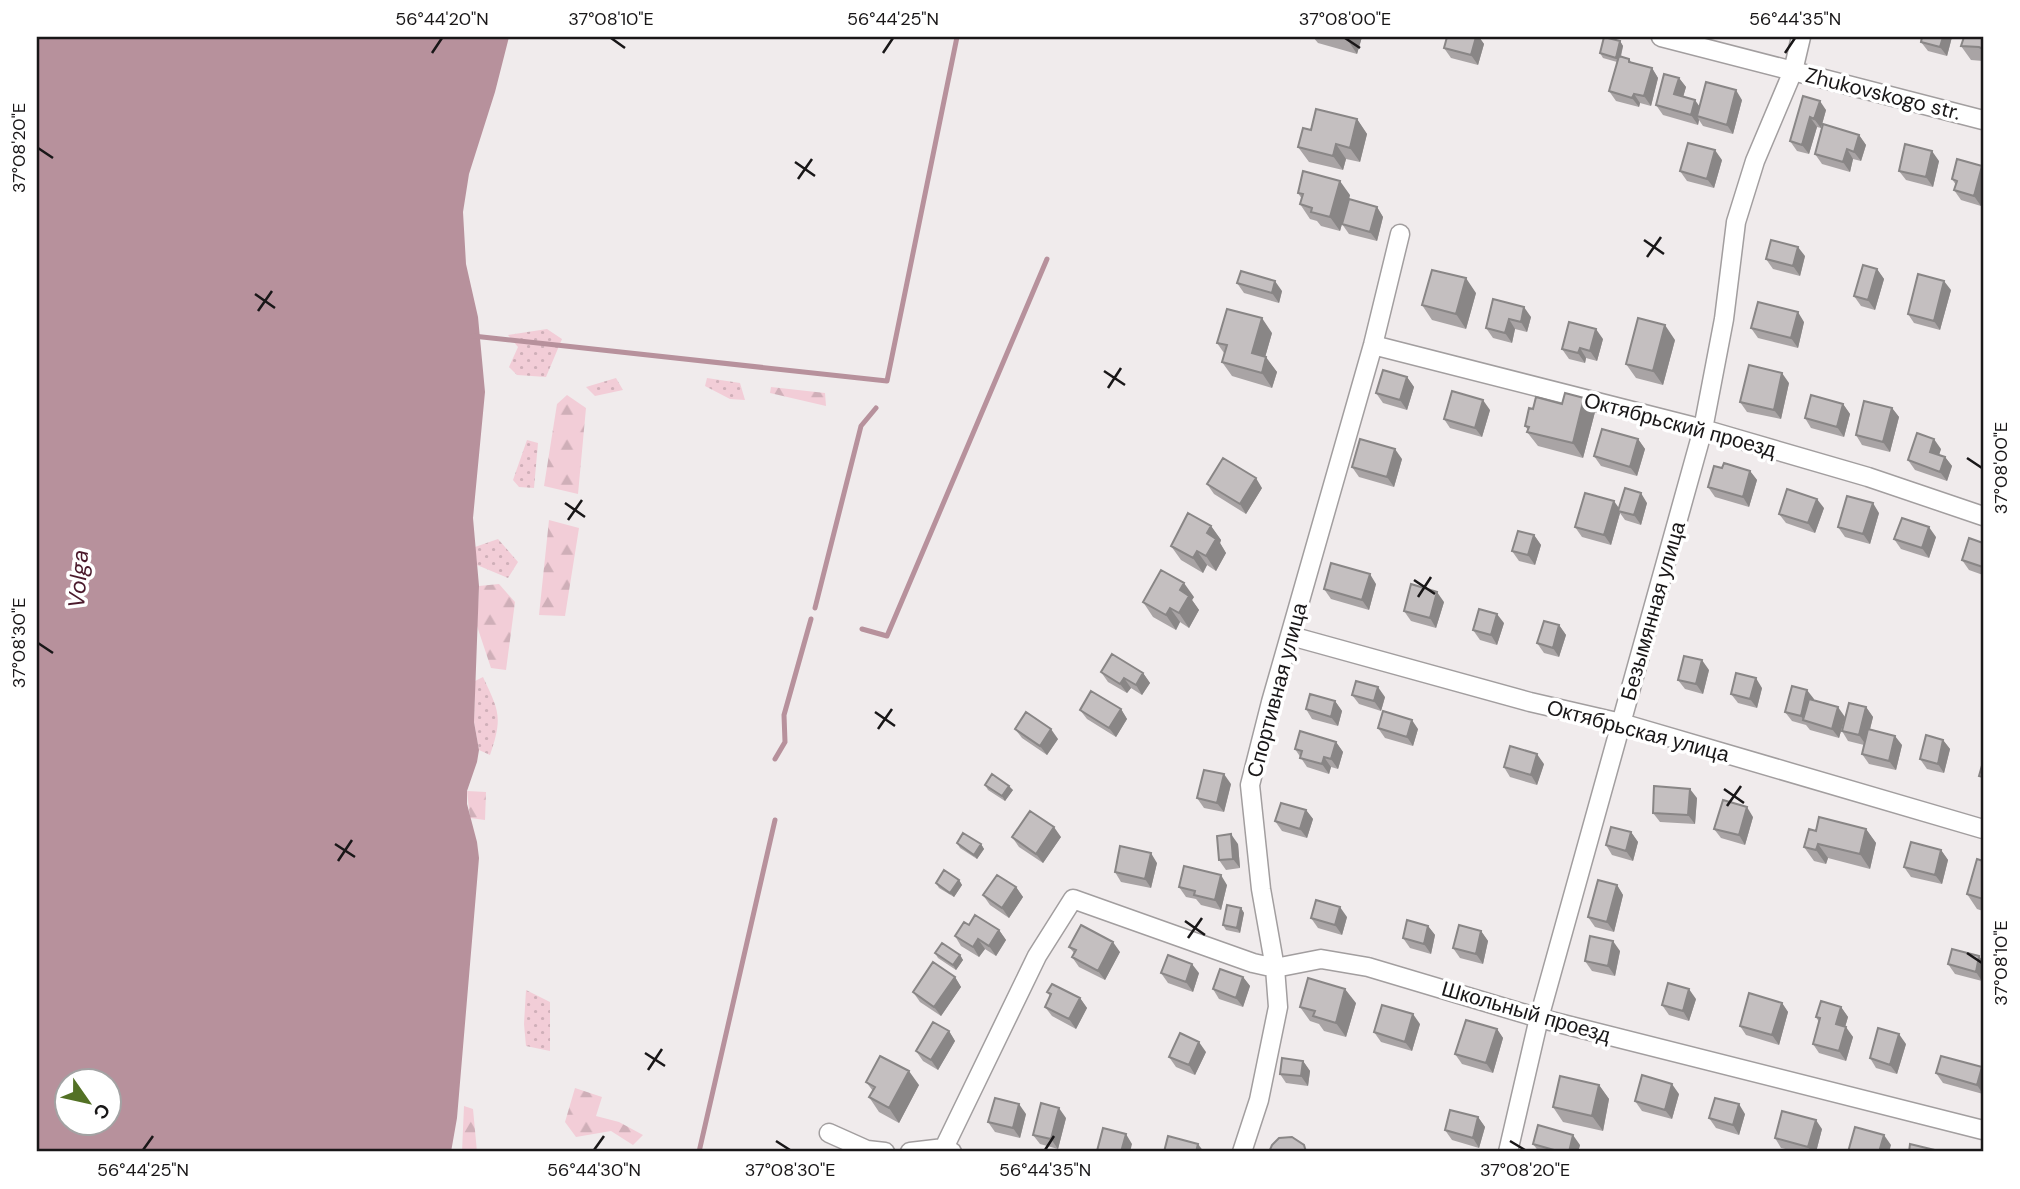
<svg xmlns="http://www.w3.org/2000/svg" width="2020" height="1189" viewBox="0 0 2020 1189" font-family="'DM Sans',sans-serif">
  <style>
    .grass { fill: url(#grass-dots) }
    .forest { fill: url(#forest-firs) }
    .water { fill: #b7919c; fill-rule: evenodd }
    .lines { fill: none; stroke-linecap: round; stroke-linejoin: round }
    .stream { stroke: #b7919c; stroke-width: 5 }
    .minor-casing { stroke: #a29e9f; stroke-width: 21 }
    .minor { stroke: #fff; stroke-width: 18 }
    .wall { fill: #a9a4a5 }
    .shaded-wall { fill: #898686 }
    .building { fill: #c4bfc0; stroke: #898686; stroke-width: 2 }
    .ticks { fill: none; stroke: #191718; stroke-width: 2.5 }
    .labels { text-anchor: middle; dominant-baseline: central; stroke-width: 7; stroke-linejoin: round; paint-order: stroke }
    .street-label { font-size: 21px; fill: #191718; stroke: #fff }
    .water-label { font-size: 23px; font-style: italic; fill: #4b1a2c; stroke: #fff }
    .neatline { fill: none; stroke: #191718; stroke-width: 2.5 }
    .ticks-label { font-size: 18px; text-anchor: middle; fill: #191718 }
  </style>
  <defs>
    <pattern id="grass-dots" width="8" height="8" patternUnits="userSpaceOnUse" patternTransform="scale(1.75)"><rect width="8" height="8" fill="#f2cdd7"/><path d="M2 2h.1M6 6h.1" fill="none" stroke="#cfafb8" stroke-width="1.8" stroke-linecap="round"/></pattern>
    <pattern id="forest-firs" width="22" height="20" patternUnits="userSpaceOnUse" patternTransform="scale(1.75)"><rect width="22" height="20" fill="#f2cdd7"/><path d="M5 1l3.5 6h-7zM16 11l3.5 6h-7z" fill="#cfafb8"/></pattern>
  </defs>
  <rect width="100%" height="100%" fill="#f0ebec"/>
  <path class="grass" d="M 547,329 L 562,339 L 546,377 L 517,375 L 509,367 L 518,347 L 508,335 Z
    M 616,378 L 623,390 L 595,396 L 586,387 Z
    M 707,378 L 740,383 L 745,400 L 730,399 L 705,386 Z
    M 527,440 L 538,443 L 534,488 L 519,487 L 513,480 Z
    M 498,539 L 518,562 L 508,578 L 477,565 L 475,547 Z
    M 483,677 C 499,711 503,717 490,755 L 479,750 L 474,722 L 475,681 Z
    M 526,990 L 550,1002 L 550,1051 L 526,1046 L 524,1024 Z"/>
  <path class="forest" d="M 771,387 L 825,393 L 826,406 L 770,393 Z
    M 567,395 L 586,408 L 578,494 L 544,486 L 557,404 Z
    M 549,520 L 579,528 L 565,616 L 539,615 Z
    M 499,584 L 515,602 L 506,670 L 491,668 L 477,626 L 479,586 Z
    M 467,791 L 486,792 L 485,820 L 470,818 Z
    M 575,1088 L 602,1097 L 596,1116 L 619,1122 L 643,1135 L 633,1145 L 611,1131 L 576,1137 L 565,1122 Z
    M 464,1106 L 473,1109 L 477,1152 L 462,1152 Z"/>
  <path class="water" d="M 37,37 L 509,37 L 495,92 L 469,174 L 463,212 L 466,264 L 478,317 L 485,392 L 473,518 L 479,586 L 474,722 L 479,750 L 477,762 L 467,791 L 467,804 L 477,842 L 479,858 L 457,1118 L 451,1152 L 37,1152 ZM 66,1080 L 108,1080 L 108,1122 L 66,1122 Z"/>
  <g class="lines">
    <path class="stream" d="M 473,336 L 887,381 L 957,37
      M 815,608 L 861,426 L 876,408
      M 862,629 L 887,636 L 1047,259
      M 775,759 L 785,742 L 784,715 L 811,619
      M 699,1152 L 775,820"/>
    <g class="minor-casing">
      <path id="minor" d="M 1661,37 L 1983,120
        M 1373,345 L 1703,429 L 1868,477 L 1983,516
        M 1291,636 L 1530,702 L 1621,723 L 1983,829
        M 829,1133 L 867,1150 L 885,1152
        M 944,1148 L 1037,956 L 1073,899 L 1253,963 L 1275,968 L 1321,959 L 1368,967 L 1539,1018 L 1983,1130
        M 910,1152 L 944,1148 L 952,1152
        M 1242,1152 L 1259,1100 L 1278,1007 L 1275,968 L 1261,889 L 1250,785 L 1271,702 L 1373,345 L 1400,234
        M 1508,1152 L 1539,1018 L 1703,429 L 1724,319 L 1736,222 L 1755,161 L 1793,71 L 1801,37"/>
    </g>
    <use href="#minor" class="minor"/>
  </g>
  <path class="wall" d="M 1313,37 L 1362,37 L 1357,54 L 1318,43 Z
    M 1447,37 L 1479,37 L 1484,44 L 1478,65 L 1451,58 L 1444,48 Z
    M 1952,37 L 1947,56 L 1928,51 L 1921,42 Z
    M 1983,37 L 1983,61 L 1971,60 L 1961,46 Z
    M 1620,41 L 1623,46 L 1621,57 L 1629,59 L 1632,63 L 1652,68 L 1658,78 L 1651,106 L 1640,103 L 1639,107 L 1616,101 L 1609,91 L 1617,62 L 1603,58 L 1600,53 Z
    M 1679,78 L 1686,87 L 1683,97 L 1699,106 L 1742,100 L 1733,134 L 1703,126 L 1699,120 L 1698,125 L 1663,115 L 1656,105 Z
    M 1803,96 L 1826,110 L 1821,128 L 1817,127 L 1809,154 L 1797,151 L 1790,141 Z
    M 1357,119 L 1367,134 L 1360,162 L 1346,159 L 1343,170 L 1309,162 L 1298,147 L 1311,130 Z
    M 1859,135 L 1866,145 L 1861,161 L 1853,159 L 1850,172 L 1822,164 L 1815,154 Z
    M 1722,160 L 1714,188 L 1687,181 L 1680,171 Z
    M 1939,161 L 1933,187 L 1906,180 L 1899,171 Z
    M 1982,166 L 1983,167 L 1983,196 L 1981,206 L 1961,200 L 1954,190 L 1956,185 L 1952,179 Z
    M 1298,193 L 1350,195 L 1349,199 L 1377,207 L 1383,217 L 1377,241 L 1349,234 L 1342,224 L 1340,231 L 1321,226 L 1317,221 L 1310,219 L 1300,204 L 1302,199 Z
    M 1805,256 L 1800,276 L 1773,269 L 1766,259 Z
    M 1877,269 L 1884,279 L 1875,310 L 1861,306 L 1854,296 Z
    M 1237,283 L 1282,291 L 1279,303 L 1244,293 Z
    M 1951,290 L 1940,330 L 1914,323 L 1908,314 Z
    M 1476,293 L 1466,329 L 1432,320 L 1422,305 Z
    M 1493,299 L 1531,317 L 1527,332 L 1515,329 L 1512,343 L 1493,338 L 1486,328 Z
    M 1804,322 L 1798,348 L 1758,338 L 1751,328 Z
    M 1272,333 L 1265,357 L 1277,372 L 1272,388 L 1232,376 L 1222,362 L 1224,353 L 1217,343 Z
    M 1603,339 L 1597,361 L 1586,358 L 1585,363 L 1569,359 L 1562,349 Z
    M 1675,340 L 1663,385 L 1636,378 L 1626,364 Z
    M 1407,377 L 1414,387 L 1407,410 L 1383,403 L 1376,393 Z
    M 1789,383 L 1781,419 L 1747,412 L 1740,402 Z
    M 1843,404 L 1850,414 L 1844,437 L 1811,428 L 1805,418 Z
    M 1892,408 L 1899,417 L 1890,452 L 1862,445 L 1856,435 Z
    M 1533,409 L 1595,412 L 1583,458 L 1538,446 L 1527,432 L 1528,430 L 1525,426 Z
    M 1490,410 L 1482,437 L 1450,428 L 1444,419 Z
    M 1638,439 L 1645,449 L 1637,476 L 1601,466 L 1594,456 Z
    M 1941,449 L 1939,455 L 1945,457 L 1952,466 L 1947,481 L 1915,470 L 1908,460 Z
    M 1402,459 L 1394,487 L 1359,477 L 1352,467 Z
    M 1722,468 L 1750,471 L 1757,480 L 1749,507 L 1715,497 L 1708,487 Z
    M 1207,484 L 1262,488 L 1246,514 L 1214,494 Z
    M 1647,503 L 1641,525 L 1625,520 L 1620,513 L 1611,545 L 1582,537 L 1575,527 L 1619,508 Z
    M 1824,508 L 1815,533 L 1786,523 L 1779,514 Z
    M 1879,513 L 1870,544 L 1845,537 L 1838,527 Z
    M 1211,526 L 1221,540 L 1220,543 L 1226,553 L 1216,571 L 1207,565 L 1203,573 L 1181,560 L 1171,546 Z
    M 1534,535 L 1541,545 L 1535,565 L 1519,561 L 1512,551 Z
    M 1936,537 L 1929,558 L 1901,549 L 1894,539 Z
    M 1983,543 L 1983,575 L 1969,570 L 1962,560 Z
    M 1376,584 L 1369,610 L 1331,599 L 1324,589 Z
    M 1194,597 L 1192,600 L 1199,610 L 1189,628 L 1180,622 L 1176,630 L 1153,617 L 1143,602 Z
    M 1444,602 L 1436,628 L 1411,621 L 1404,611 Z
    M 1504,623 L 1497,645 L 1480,640 L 1473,630 Z
    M 1559,625 L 1566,635 L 1559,657 L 1544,653 L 1537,643 Z
    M 1709,670 L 1703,694 L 1685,689 L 1678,680 Z
    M 1101,672 L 1143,673 L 1150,683 L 1142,695 L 1131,688 L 1127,693 L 1108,682 Z
    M 1762,688 L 1757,708 L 1738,703 L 1731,694 Z
    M 1352,695 L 1385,697 L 1381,711 L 1359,704 Z
    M 1814,699 L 1814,700 L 1845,717 L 1839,738 L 1810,730 L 1806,725 L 1792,721 L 1785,712 Z
    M 1335,701 L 1342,711 L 1338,726 L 1312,719 L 1306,709 Z
    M 1866,707 L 1873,717 L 1870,729 L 1902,745 L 1896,770 L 1869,764 L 1862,754 L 1864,745 L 1848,741 L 1842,731 Z
    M 1121,709 L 1127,719 L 1116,737 L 1087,719 L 1080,710 Z
    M 1378,728 L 1418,729 L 1413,746 L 1385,738 Z
    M 1015,729 L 1058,739 L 1047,755 L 1022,738 Z
    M 1943,740 L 1950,749 L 1944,773 L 1927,769 L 1920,759 Z
    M 1336,742 L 1343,752 L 1338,769 L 1331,767 L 1329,774 L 1307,767 L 1295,749 Z
    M 1544,764 L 1537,785 L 1510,777 L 1504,767 Z
    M 1231,784 L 1224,812 L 1204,808 L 1197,798 Z
    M 985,785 L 1013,790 L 1005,801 L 988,790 Z
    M 1697,798 L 1695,824 L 1660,822 L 1653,813 Z
    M 1306,810 L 1313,819 L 1307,838 L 1282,831 L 1275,821 Z
    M 1753,817 L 1745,845 L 1721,838 L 1714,829 Z
    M 1866,829 L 1876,843 L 1870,869 L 1828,858 L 1826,864 L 1814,861 L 1804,847 L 1816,831 Z
    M 1631,832 L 1638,842 L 1633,861 L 1612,855 L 1606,845 Z
    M 1012,837 L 1061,837 L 1043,863 L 1019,847 Z
    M 957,843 L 981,844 L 984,849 L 977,859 L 960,848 Z
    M 1238,844 L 1240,868 L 1226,870 L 1219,860 Z
    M 1941,850 L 1948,860 L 1942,884 L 1911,877 L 1904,867 Z
    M 1983,861 L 1983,911 L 1977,909 L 1967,894 Z
    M 1157,863 L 1151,888 L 1121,882 L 1115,872 Z
    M 959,880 L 962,885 L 954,897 L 939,888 L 936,883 Z
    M 1227,885 L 1221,910 L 1201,905 L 1196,899 L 1186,897 L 1179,887 Z
    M 1617,885 L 1623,895 L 1614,932 L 1595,927 L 1588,917 Z
    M 1016,887 L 1023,897 L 1009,918 L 990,905 L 983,895 Z
    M 1241,908 L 1244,913 L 1240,933 L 1226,930 L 1223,925 Z
    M 1347,917 L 1342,935 L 1318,928 L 1311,918 Z
    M 969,925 L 999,930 L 1006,940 L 996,956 L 985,949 L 979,957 L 961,946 L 955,936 Z
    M 1428,926 L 1435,935 L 1431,954 L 1410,948 L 1403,938 Z
    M 1481,931 L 1488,941 L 1483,964 L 1460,958 L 1453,948 Z
    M 1069,947 L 1120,952 L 1105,980 L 1079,967 L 1072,957 L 1074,953 Z
    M 1620,951 L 1615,976 L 1592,971 L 1585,961 Z
    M 935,953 L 960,955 L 963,960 L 956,970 L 938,958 Z
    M 1979,956 L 1983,962 L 1982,981 L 1955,974 L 1948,964 Z
    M 1161,973 L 1199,973 L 1193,992 L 1168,983 Z
    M 955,977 L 961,987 L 941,1016 L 920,1002 L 913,992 Z
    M 1243,977 L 1250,986 L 1243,1007 L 1219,999 L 1213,989 Z
    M 1047,992 L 1080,998 L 1087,1008 L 1076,1029 L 1052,1016 L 1045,1007 L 1050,996 Z
    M 1696,999 L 1689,1021 L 1669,1015 L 1662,1005 Z
    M 1356,1003 L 1346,1037 L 1324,1031 L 1319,1024 L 1310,1021 L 1300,1007 Z
    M 1782,1003 L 1788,1012 L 1779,1045 L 1746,1035 L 1740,1026 Z
    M 1841,1007 L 1848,1017 L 1845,1027 L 1853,1037 L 1846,1061 L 1819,1053 L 1813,1044 L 1819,1022 L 1816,1017 Z
    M 1420,1024 L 1412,1051 L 1381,1042 L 1374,1032 Z
    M 1497,1029 L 1503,1038 L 1493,1073 L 1462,1064 L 1455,1054 Z
    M 949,1031 L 955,1041 L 938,1070 L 923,1061 L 916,1051 Z
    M 1906,1044 L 1897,1074 L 1876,1068 L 1870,1058 Z
    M 1206,1052 L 1195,1075 L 1176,1067 L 1169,1057 Z
    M 1303,1061 L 1310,1071 L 1308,1086 L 1286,1083 L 1280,1074 Z
    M 1982,1067 L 1983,1070 L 1983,1094 L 1943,1083 L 1936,1073 Z
    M 866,1082 L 919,1085 L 899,1123 L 879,1112 L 869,1097 L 873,1091 Z
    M 1599,1085 L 1609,1099 L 1603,1131 L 1563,1122 L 1553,1107 Z
    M 1679,1094 L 1672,1119 L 1642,1111 L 1635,1101 Z
    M 1026,1114 L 1020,1138 L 995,1132 L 988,1122 Z
    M 1745,1114 L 1739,1135 L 1716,1128 L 1709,1118 Z
    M 1478,1117 L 1485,1127 L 1479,1148 L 1452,1140 L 1445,1130 Z
    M 1066,1118 L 1058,1149 L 1040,1144 L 1033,1135 Z
    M 1822,1129 L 1816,1152 L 1799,1152 L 1781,1148 L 1775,1138 Z
    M 1533,1144 L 1580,1145 L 1578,1152 L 1539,1152 Z"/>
  <path class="shaded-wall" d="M 1348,37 L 1362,37 L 1357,54 L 1347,39 Z
    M 1476,37 L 1479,37 L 1484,44 L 1478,65 L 1471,55 Z
    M 1943,37 L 1952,37 L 1947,56 L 1940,47 Z
    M 1620,41 L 1623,46 L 1619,62 L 1616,58 Z
    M 1652,68 L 1658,78 L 1651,106 L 1644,96 Z
    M 1679,78 L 1686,87 L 1681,104 L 1674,94 Z
    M 1736,90 L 1742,100 L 1733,134 L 1727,125 Z
    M 1634,94 L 1640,103 L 1639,107 L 1632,98 Z
    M 1695,100 L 1702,110 L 1697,116 L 1699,120 L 1698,125 L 1691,115 Z
    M 1820,101 L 1826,110 L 1821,128 L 1814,119 Z
    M 1810,117 L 1817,127 L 1809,154 L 1802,145 Z
    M 1357,119 L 1367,134 L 1360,162 L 1350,148 Z
    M 1859,135 L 1866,145 L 1861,161 L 1854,152 Z
    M 1336,144 L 1346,159 L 1343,170 L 1333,156 Z
    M 1847,149 L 1853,159 L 1850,172 L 1843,162 Z
    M 1715,150 L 1722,160 L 1714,188 L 1707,179 Z
    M 1932,151 L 1939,161 L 1933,187 L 1926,177 Z
    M 1982,166 L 1983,167 L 1983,196 L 1981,206 L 1974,196 Z
    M 1340,181 L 1350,195 L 1340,231 L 1330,217 Z
    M 1377,207 L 1383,217 L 1377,241 L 1370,232 Z
    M 1798,247 L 1805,256 L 1800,276 L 1793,266 Z
    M 1877,269 L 1884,279 L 1875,310 L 1868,300 Z
    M 1466,278 L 1476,293 L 1466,329 L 1456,314 Z
    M 1275,281 L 1282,291 L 1279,303 L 1272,293 Z
    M 1944,281 L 1951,290 L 1940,330 L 1934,321 Z
    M 1524,307 L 1531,317 L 1527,332 L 1521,322 Z
    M 1798,312 L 1804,322 L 1798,348 L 1791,338 Z
    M 1262,318 L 1272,333 L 1262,368 L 1252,353 Z
    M 1509,319 L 1515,329 L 1512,343 L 1505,333 Z
    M 1665,325 L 1675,340 L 1663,385 L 1653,371 Z
    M 1596,329 L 1603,339 L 1597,361 L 1590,351 Z
    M 1580,348 L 1586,358 L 1585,363 L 1578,353 Z
    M 1266,357 L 1277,372 L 1272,388 L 1262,373 Z
    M 1782,373 L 1789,383 L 1781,419 L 1774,410 Z
    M 1407,377 L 1414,387 L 1407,410 L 1400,400 Z
    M 1584,398 L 1595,412 L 1583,458 L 1573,443 Z
    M 1483,400 L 1490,410 L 1482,437 L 1475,428 Z
    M 1843,404 L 1850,414 L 1844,437 L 1837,427 Z
    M 1892,408 L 1899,417 L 1890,452 L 1883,442 Z
    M 1638,439 L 1645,449 L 1637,476 L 1630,467 Z
    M 1934,439 L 1941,449 L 1937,461 L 1930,452 Z
    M 1395,449 L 1402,459 L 1394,487 L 1387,477 Z
    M 1945,457 L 1952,466 L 1947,481 L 1940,472 Z
    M 1750,471 L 1757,480 L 1749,507 L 1743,497 Z
    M 1256,478 L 1262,488 L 1246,514 L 1240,504 Z
    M 1641,493 L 1647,503 L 1641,525 L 1634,515 Z
    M 1817,499 L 1824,508 L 1815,533 L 1808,523 Z
    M 1614,501 L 1621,511 L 1618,511 L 1620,513 L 1611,545 L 1604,535 Z
    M 1873,503 L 1879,513 L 1870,544 L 1863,534 Z
    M 1211,526 L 1221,540 L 1220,543 L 1226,553 L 1216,571 L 1206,556 L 1207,533 Z
    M 1929,527 L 1936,537 L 1929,558 L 1922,548 Z
    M 1534,535 L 1541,545 L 1535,565 L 1528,555 Z
    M 1197,551 L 1207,565 L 1203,573 L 1193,558 Z
    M 1370,574 L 1376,584 L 1369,610 L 1362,600 Z
    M 1184,583 L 1194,597 L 1192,600 L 1199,610 L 1189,628 L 1179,613 L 1180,590 Z
    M 1437,592 L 1444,602 L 1436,628 L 1430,618 Z
    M 1170,608 L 1180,622 L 1176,630 L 1166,615 Z
    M 1497,614 L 1504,623 L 1497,645 L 1491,635 Z
    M 1559,625 L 1566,635 L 1559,657 L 1553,648 Z
    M 1702,660 L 1709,670 L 1703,694 L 1696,684 Z
    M 1143,673 L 1150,683 L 1142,695 L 1136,685 Z
    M 1124,678 L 1131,688 L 1127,693 L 1120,684 Z
    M 1756,678 L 1762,688 L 1757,708 L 1750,699 Z
    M 1378,687 L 1385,697 L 1381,711 L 1374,701 Z
    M 1807,690 L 1814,699 L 1808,722 L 1804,721 L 1801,716 Z
    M 1335,701 L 1342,711 L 1338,726 L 1331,717 Z
    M 1838,707 L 1845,717 L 1839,738 L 1832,729 Z
    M 1866,707 L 1873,717 L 1866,745 L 1859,735 Z
    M 1121,709 L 1127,719 L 1116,737 L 1109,728 Z
    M 1412,720 L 1418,729 L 1413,746 L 1407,737 Z
    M 1051,729 L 1058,739 L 1047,755 L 1040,746 Z
    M 1895,736 L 1902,745 L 1896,770 L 1889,761 Z
    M 1943,740 L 1950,749 L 1944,773 L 1938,764 Z
    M 1336,742 L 1343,752 L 1338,769 L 1331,759 Z
    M 1537,754 L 1544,764 L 1537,785 L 1531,775 Z
    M 1324,757 L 1331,767 L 1329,774 L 1322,764 Z
    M 1224,774 L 1231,784 L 1224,812 L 1217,803 Z
    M 1009,786 L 1013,790 L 1005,801 L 1002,796 Z
    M 1690,789 L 1697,798 L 1695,824 L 1688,815 Z
    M 1747,807 L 1753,817 L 1745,845 L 1739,835 Z
    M 1306,810 L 1313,819 L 1307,838 L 1300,829 Z
    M 1054,827 L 1061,837 L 1043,863 L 1036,854 Z
    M 1866,829 L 1876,843 L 1870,869 L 1860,854 Z
    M 1631,832 L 1638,842 L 1633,861 L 1626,851 Z
    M 1231,834 L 1238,844 L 1240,868 L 1233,859 Z
    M 981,844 L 984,849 L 977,859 L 974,855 Z
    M 1818,844 L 1828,858 L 1826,864 L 1816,850 Z
    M 1941,850 L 1948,860 L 1942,884 L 1935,875 Z
    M 1151,853 L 1157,863 L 1151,888 L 1145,879 Z
    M 1221,875 L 1227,885 L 1221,910 L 1215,900 Z
    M 959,880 L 962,885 L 954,897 L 950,893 Z
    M 1617,885 L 1623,895 L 1614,932 L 1607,922 Z
    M 1016,887 L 1023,897 L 1009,918 L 1002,908 Z
    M 1340,907 L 1347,917 L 1342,935 L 1335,925 Z
    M 1241,908 L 1244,913 L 1240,933 L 1237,928 Z
    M 1428,926 L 1435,935 L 1431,954 L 1424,944 Z
    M 999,930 L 1006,940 L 996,956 L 989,946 Z
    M 1481,931 L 1488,941 L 1483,964 L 1476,954 Z
    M 978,939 L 985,949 L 979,957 L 973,947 Z
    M 1613,941 L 1620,951 L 1615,976 L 1608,966 Z
    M 1113,942 L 1120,952 L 1105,980 L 1098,971 Z
    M 960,955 L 963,960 L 956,970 L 953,965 Z
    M 1979,956 L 1983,962 L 1982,981 L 1976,972 Z
    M 1192,964 L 1199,973 L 1193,992 L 1186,982 Z
    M 955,977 L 961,987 L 941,1016 L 934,1007 Z
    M 1243,977 L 1250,986 L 1243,1007 L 1236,998 Z
    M 1345,989 L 1356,1003 L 1346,1037 L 1336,1023 Z
    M 1689,989 L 1696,999 L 1689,1021 L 1683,1011 Z
    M 1080,998 L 1087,1008 L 1076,1029 L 1069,1019 Z
    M 1782,1003 L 1788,1012 L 1779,1045 L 1772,1035 Z
    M 1841,1007 L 1848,1017 L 1843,1034 L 1836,1024 Z
    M 1413,1014 L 1420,1024 L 1412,1051 L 1405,1042 Z
    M 1846,1027 L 1853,1037 L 1846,1061 L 1839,1051 Z
    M 1497,1029 L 1503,1038 L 1493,1073 L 1486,1063 Z
    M 949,1031 L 955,1041 L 938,1070 L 931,1060 Z
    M 1899,1034 L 1906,1044 L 1897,1074 L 1890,1065 Z
    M 1199,1042 L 1206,1052 L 1195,1075 L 1189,1065 Z
    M 1303,1061 L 1310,1071 L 1308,1086 L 1301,1076 Z
    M 1982,1067 L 1983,1070 L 1983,1094 L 1977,1085 Z
    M 909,1071 L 919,1085 L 899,1123 L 889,1108 Z
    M 1672,1084 L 1679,1094 L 1672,1119 L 1665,1110 Z
    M 1599,1085 L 1609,1099 L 1603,1131 L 1592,1116 Z
    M 1019,1104 L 1026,1114 L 1020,1138 L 1013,1128 Z
    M 1739,1104 L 1745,1114 L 1739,1135 L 1733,1125 Z
    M 1059,1108 L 1066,1118 L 1058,1149 L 1051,1139 Z
    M 1478,1117 L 1485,1127 L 1479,1148 L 1473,1138 Z
    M 1816,1120 L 1822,1129 L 1816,1152 L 1812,1152 L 1808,1147 Z
    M 1126,1134 L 1132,1144 L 1130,1152 L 1121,1152 Z
    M 1573,1135 L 1580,1145 L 1578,1152 L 1569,1152 Z
    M 1884,1135 L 1891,1145 L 1889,1152 L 1879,1152 Z
    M 1198,1144 L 1204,1152 L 1196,1152 Z"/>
  <path class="building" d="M 1447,37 L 1476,37 L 1471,55 L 1444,48 Z
    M 1604,37 L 1620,41 L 1616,58 L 1600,53 Z
    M 1922,37 L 1943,37 L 1940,47 L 1921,42 Z
    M 1964,37 L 1983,37 L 1983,49 L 1979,47 L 1961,46 Z
    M 1619,56 L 1629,59 L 1629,62 L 1652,68 L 1644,96 L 1634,94 L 1632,98 L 1609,91 Z
    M 1664,74 L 1679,78 L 1674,94 L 1695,100 L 1691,115 L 1656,105 Z
    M 1706,82 L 1736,90 L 1727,125 L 1697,116 Z
    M 1803,96 L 1820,101 L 1814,119 L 1810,117 L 1802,145 L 1790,141 Z
    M 1316,109 L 1357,119 L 1350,148 L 1336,144 L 1333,156 L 1298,147 L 1303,128 L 1311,130 Z
    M 1823,124 L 1859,135 L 1854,152 L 1847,149 L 1843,162 L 1815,154 Z
    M 1688,143 L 1715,150 L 1707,179 L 1680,171 Z
    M 1905,144 L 1932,151 L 1926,177 L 1899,171 Z
    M 1957,159 L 1982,166 L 1974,196 L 1954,190 L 1957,181 L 1952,179 Z
    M 1303,171 L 1340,181 L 1330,217 L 1311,212 L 1312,208 L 1300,204 L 1303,194 L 1298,193 Z
    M 1349,199 L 1377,207 L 1370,232 L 1342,224 Z
    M 1771,240 L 1798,247 L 1793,266 L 1766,259 Z
    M 1863,265 L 1877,269 L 1868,300 L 1854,296 Z
    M 1432,270 L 1466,278 L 1456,314 L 1422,305 Z
    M 1241,271 L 1275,281 L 1272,293 L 1237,283 Z
    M 1918,274 L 1944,281 L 1934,321 L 1908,314 Z
    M 1493,299 L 1524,307 L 1521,322 L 1509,319 L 1505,333 L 1486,328 Z
    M 1758,302 L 1798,312 L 1791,338 L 1751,328 Z
    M 1227,309 L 1262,318 L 1252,353 L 1266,357 L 1262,373 L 1222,362 L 1227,345 L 1217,343 Z
    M 1638,318 L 1665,325 L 1653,371 L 1626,364 Z
    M 1569,322 L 1596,329 L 1590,351 L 1580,348 L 1578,353 L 1562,349 Z
    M 1749,365 L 1782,373 L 1774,410 L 1740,402 Z
    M 1383,370 L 1407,377 L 1400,400 L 1376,393 Z
    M 1452,391 L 1483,400 L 1475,428 L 1444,419 Z
    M 1565,393 L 1584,398 L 1573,443 L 1527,432 L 1529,427 L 1525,426 L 1529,408 L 1533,409 L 1536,397 L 1562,404 Z
    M 1811,395 L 1843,404 L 1837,427 L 1805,418 Z
    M 1864,401 L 1892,408 L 1883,442 L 1856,435 Z
    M 1602,429 L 1638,439 L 1630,467 L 1594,456 Z
    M 1917,433 L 1934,439 L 1930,452 L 1945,457 L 1940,472 L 1908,460 Z
    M 1360,439 L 1395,449 L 1387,477 L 1352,467 Z
    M 1223,458 L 1256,478 L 1240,504 L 1207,484 Z
    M 1724,463 L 1750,471 L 1743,497 L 1708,487 L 1714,466 L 1722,468 Z
    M 1625,488 L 1641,493 L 1634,515 L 1618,511 Z
    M 1787,489 L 1817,499 L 1808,523 L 1779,514 Z
    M 1585,493 L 1614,501 L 1604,535 L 1575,527 Z
    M 1847,496 L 1873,503 L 1863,534 L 1838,527 Z
    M 1188,513 L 1211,526 L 1207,533 L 1216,539 L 1206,556 L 1197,551 L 1193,558 L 1171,546 Z
    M 1902,518 L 1929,527 L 1922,548 L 1894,539 Z
    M 1518,531 L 1534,535 L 1528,555 L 1512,551 Z
    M 1969,538 L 1983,543 L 1983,567 L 1962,560 Z
    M 1331,563 L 1370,574 L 1362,600 L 1324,589 Z
    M 1161,570 L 1184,583 L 1180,590 L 1189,596 L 1179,613 L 1170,608 L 1166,615 L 1143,602 Z
    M 1411,584 L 1437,592 L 1430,618 L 1404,611 Z
    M 1479,609 L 1497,614 L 1491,635 L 1473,630 Z
    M 1544,621 L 1559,625 L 1553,648 L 1537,643 Z
    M 1112,654 L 1143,673 L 1136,685 L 1124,678 L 1120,684 L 1101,672 Z
    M 1684,656 L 1702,660 L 1696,684 L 1678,680 Z
    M 1736,673 L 1756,678 L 1750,699 L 1731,694 Z
    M 1356,681 L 1378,687 L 1374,701 L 1352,695 Z
    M 1792,686 L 1807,690 L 1801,716 L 1785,712 Z
    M 1091,691 L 1121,709 L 1109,728 L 1080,710 Z
    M 1310,694 L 1335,701 L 1331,717 L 1306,709 Z
    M 1809,699 L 1838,707 L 1832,729 L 1803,720 Z
    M 1849,703 L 1866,707 L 1859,735 L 1842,731 Z
    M 1383,711 L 1412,720 L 1407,737 L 1378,728 Z
    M 1026,712 L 1051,729 L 1040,746 L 1015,729 Z
    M 1868,729 L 1895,736 L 1889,761 L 1862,754 Z
    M 1300,731 L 1336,742 L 1331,759 L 1324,757 L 1322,764 L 1300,758 L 1302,751 L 1295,749 Z
    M 1926,735 L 1943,740 L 1938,764 L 1920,759 Z
    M 1510,746 L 1537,754 L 1531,775 L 1504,767 Z
    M 1983,762 L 1983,777 L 1979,776 Z
    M 1204,770 L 1224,774 L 1217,803 L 1197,798 Z
    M 992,774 L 1009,786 L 1002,796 L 985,785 Z
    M 1654,786 L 1690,789 L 1688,815 L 1653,813 Z
    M 1723,800 L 1747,807 L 1739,835 L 1714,829 Z
    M 1281,803 L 1306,810 L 1300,829 L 1275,821 Z
    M 1030,811 L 1054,827 L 1036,854 L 1012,837 Z
    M 1819,817 L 1866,829 L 1860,854 L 1818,844 L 1816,850 L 1804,847 L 1809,829 L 1816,831 Z
    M 1611,827 L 1631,832 L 1626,851 L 1606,845 Z
    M 963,833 L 981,844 L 974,855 L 957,843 Z
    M 1231,834 L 1233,859 L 1219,860 L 1217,836 Z
    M 1911,842 L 1941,850 L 1935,875 L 1904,867 Z
    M 1120,846 L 1151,853 L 1145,879 L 1115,872 Z
    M 1977,859 L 1983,861 L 1983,899 L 1967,894 Z
    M 1184,866 L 1221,875 L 1215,900 L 1194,895 L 1195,891 L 1179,887 Z
    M 944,870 L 959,880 L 950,893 L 936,883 Z
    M 997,875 L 1016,887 L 1002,908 L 983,895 Z
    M 1598,880 L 1617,885 L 1607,922 L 1588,917 Z
    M 1316,900 L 1340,907 L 1335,925 L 1311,918 Z
    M 1227,905 L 1241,908 L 1237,928 L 1223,925 Z
    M 975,915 L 999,930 L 989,946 L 978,939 L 973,947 L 955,936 L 964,922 L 969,925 Z
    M 1407,920 L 1428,926 L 1424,944 L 1403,938 Z
    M 1081,925 L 1113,942 L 1098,971 L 1072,957 L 1076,950 L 1069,947 Z
    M 1459,925 L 1481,931 L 1476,954 L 1453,948 Z
    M 1590,936 L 1613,941 L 1608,966 L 1585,961 Z
    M 942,943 L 960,955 L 953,965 L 935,953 Z
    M 1952,949 L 1979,956 L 1976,972 L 1948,964 Z
    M 1168,955 L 1192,964 L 1186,982 L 1161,973 Z
    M 933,962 L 955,977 L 934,1007 L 913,992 Z
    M 1220,969 L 1243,977 L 1236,998 L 1213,989 Z
    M 1308,978 L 1345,989 L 1336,1023 L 1313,1016 L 1315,1011 L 1300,1007 Z
    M 1668,983 L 1689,989 L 1683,1011 L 1662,1005 Z
    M 1052,984 L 1080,998 L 1069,1019 L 1045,1007 L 1051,994 L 1047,992 Z
    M 1749,993 L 1782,1003 L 1772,1035 L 1740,1026 Z
    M 1821,1001 L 1841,1007 L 1836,1024 L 1846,1027 L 1839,1051 L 1813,1044 L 1820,1018 L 1816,1017 Z
    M 1382,1005 L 1413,1014 L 1405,1042 L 1374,1032 Z
    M 1466,1020 L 1497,1029 L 1486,1063 L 1455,1054 Z
    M 933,1022 L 949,1031 L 931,1060 L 916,1051 Z
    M 1878,1028 L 1899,1034 L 1890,1065 L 1870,1058 Z
    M 1180,1033 L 1199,1042 L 1189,1065 L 1169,1057 Z
    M 880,1056 L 909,1071 L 889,1108 L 869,1097 L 875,1087 L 866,1082 Z
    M 1941,1056 L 1982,1067 L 1977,1085 L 1936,1073 Z
    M 1282,1058 L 1303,1061 L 1301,1076 L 1280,1074 Z
    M 1642,1075 L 1672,1084 L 1665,1110 L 1635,1101 Z
    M 1560,1076 L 1599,1085 L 1592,1116 L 1553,1107 Z
    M 995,1098 L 1019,1104 L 1013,1128 L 988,1122 Z
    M 1715,1098 L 1739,1104 L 1733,1125 L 1709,1118 Z
    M 1041,1103 L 1059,1108 L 1051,1139 L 1033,1135 Z
    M 1450,1110 L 1478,1117 L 1473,1138 L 1445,1130 Z
    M 1782,1111 L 1816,1120 L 1808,1147 L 1775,1138 Z
    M 1538,1125 L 1573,1135 L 1569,1152 L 1561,1152 L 1533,1144 Z
    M 1855,1127 L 1884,1135 L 1879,1152 L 1848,1152 Z
    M 1103,1128 L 1126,1134 L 1121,1152 L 1104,1152 L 1097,1151 Z
    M 1168,1136 L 1198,1144 L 1196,1152 L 1164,1152 Z
    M 1292,1137 L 1304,1145 L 1306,1152 L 1269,1152 L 1272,1145 L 1279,1138 Z
    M 1910,1144 L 1943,1152 L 1909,1152 Z"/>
  <path class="ticks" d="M 611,38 L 625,48M 1345,38 L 1360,48M 432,53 L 442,38M 883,53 L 893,38M 1785,53 L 1795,38M 38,148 L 53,158M 795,162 L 815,176M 798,179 L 812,159M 1644,240 L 1664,254M 1647,257 L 1661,237M 255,294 L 275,308M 258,311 L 272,291M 1104,371 L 1125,385M 1108,388 L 1121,368M 1967,458 L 1982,468M 565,503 L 585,517M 568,520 L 582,500M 1414,580 L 1435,594M 1418,597 L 1431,577M 38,643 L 53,653M 875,712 L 895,726M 878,729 L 892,709M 1724,789 L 1744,803M 1727,806 L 1741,786M 335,844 L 355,857M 338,861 L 352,840M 1185,921 L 1205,935M 1188,938 L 1202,918M 1967,953 L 1982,963M 645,1053 L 665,1066M 648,1070 L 662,1049M 776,1141 L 790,1150M 1510,1141 L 1525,1150M 143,1150 L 153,1136M 594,1150 L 604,1136M 1045,1150 L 1054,1136"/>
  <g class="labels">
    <g class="street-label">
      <text transform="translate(1883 94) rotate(14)">Zhukovskogo str.</text>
      <text transform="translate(1680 425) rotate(15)">Октябрьский проезд</text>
      <text transform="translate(1653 611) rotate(-74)">Безымянная улица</text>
      <text transform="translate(1277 690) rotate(-75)">Спортивная улица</text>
      <text transform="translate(1638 731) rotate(15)">Октябрьская улица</text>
      <text transform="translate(1526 1012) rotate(16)">Школьный проезд</text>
    </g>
    <g class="water-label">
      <text transform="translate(78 579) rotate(-86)">Volga</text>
    </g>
  </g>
  <rect width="2020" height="1189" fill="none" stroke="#ffffff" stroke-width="77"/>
  <g transform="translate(88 1102) rotate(124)"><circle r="33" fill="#ffffff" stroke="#a3a2a3" stroke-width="2"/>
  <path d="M0-5L12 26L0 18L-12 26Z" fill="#537125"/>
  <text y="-10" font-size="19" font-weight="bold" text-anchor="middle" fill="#191718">С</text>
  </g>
  <rect x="38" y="38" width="1944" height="1112" class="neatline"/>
  <g class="ticks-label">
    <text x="442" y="25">56°44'20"N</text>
    <text x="611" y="25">37°08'10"E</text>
    <text x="893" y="25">56°44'25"N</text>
    <text x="1345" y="25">37°08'00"E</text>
    <text x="1795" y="25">56°44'35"N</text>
    <text transform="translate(19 148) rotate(-90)" y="6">37°08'20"E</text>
    <text transform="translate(2001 468) rotate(-90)" y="6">37°08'00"E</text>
    <text transform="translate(19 643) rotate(-90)" y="6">37°08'30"E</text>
    <text transform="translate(2001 963) rotate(-90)" y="6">37°08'10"E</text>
    <text x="143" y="1176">56°44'25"N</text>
    <text x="594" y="1176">56°44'30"N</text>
    <text x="790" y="1176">37°08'30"E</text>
    <text x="1045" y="1176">56°44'35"N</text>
    <text x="1525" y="1176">37°08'20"E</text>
  </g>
</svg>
